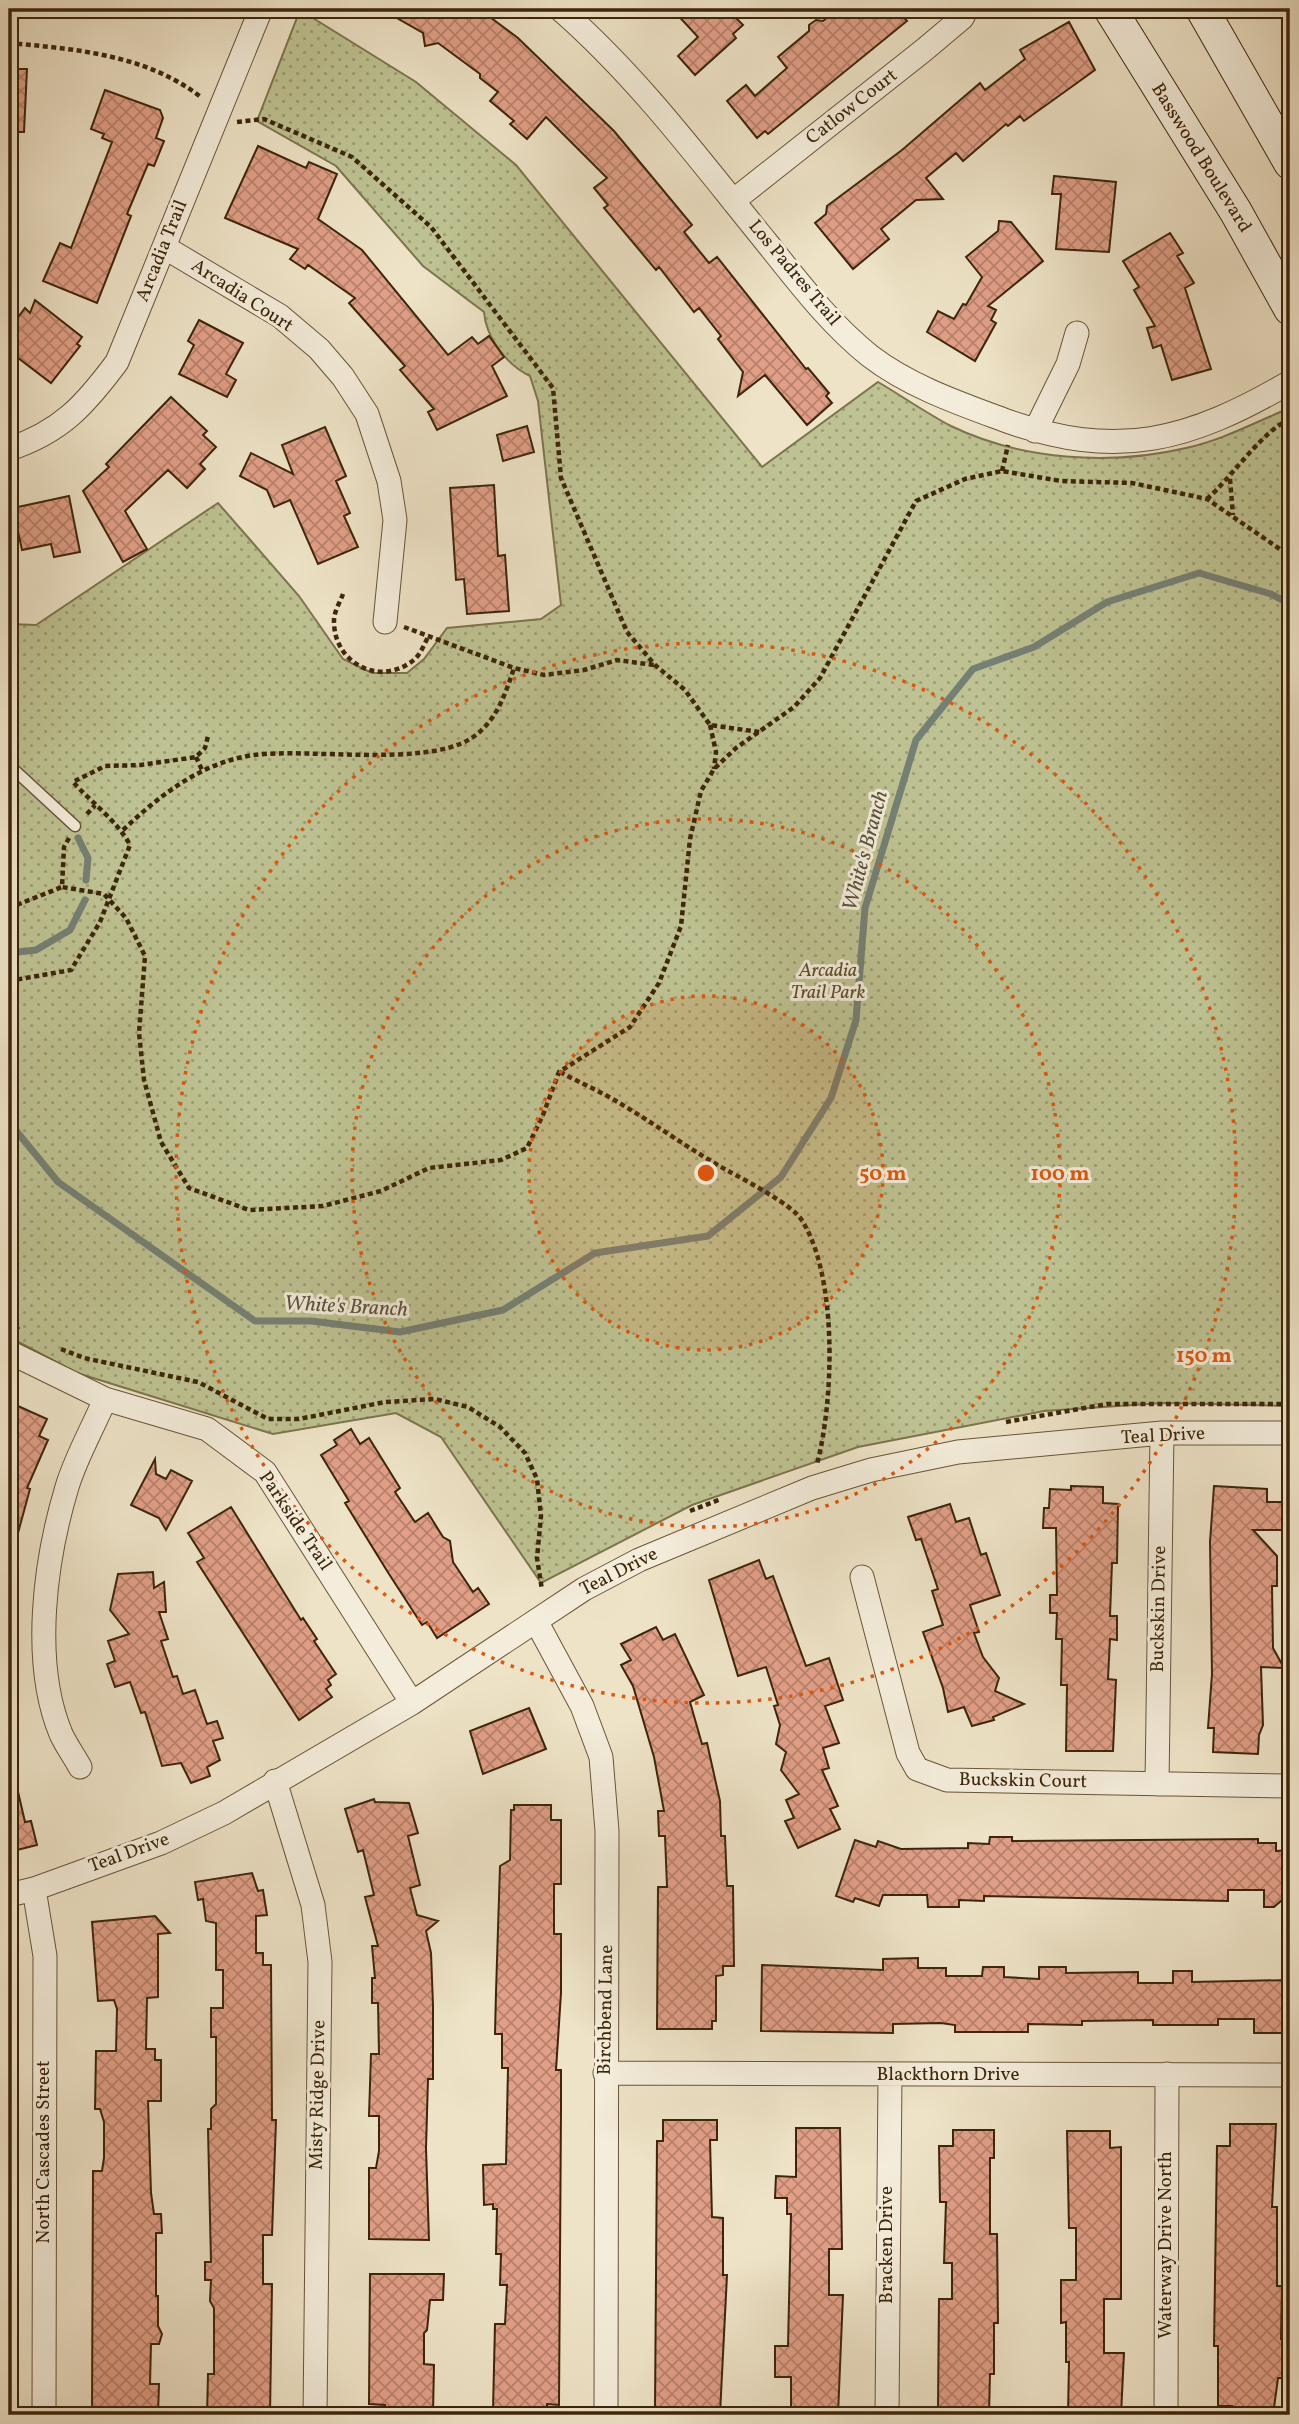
<svg xmlns="http://www.w3.org/2000/svg" width="1299" height="2424" viewBox="0 0 1299 2424" font-family="Vollkorn,serif">
  <style>
    .park { fill: url(#park-dots); stroke: #7d744e; stroke-width: 2 }
    .lines { fill: none; stroke-linecap: round; stroke-linejoin: round }
    .stream { stroke: #758074; stroke-width: 7 }
    .building { fill: url(#building-cross-hatch); stroke: #3c250a; stroke-width: 2 }
    .lane-casing { stroke: #685439; stroke-width: 13 }
    .street-casing { stroke: #685439; stroke-width: 25 }
    .secondary-casing { stroke: #3c250a; stroke-width: 34 }
    .path { stroke: #3c250a; stroke-width: 4.5; stroke-dasharray: 5 3.5; stroke-linecap: butt }
    .lane { stroke: #f4eddb; stroke-width: 10 }
    .street { stroke: #f4eddb; stroke-width: 23 }
    .secondary { stroke: #f4eddb; stroke-width: 32 }
    .ring { fill: none; stroke: #df560c; stroke-width: 3.5; stroke-dasharray: 3.5 7 }
    .labels { text-anchor: middle; dominant-baseline: central; stroke-width: 6; stroke-linejoin: round; paint-order: stroke }
    .street-label { font-size: 19px; fill: #3c250a; stroke: #f4eddb }
    .park-label { font-size: 19px; font-style: italic; fill: #5c4c2c; stroke: #f4eddb }
    .water-label { font-size: 21px; font-style: italic; fill: #58533f; stroke: #f4eddb }
    .centre { fill: #df560c; stroke: #f4eddb; stroke-width: 3.5 }
    .ring-label { font-size: 21px; text-anchor: middle; font-weight: bold; fill: #df560c; stroke: #f4eddb; stroke-width: 6; stroke-linejoin: round; paint-order: stroke }
  </style>
  <defs>
    <pattern id="park-dots" width="8" height="8" patternUnits="userSpaceOnUse" patternTransform="scale(1.75)"><rect width="8" height="8" fill="#bec292"/><path d="M2 2h.1M6 6h.1" fill="none" stroke="#9c9d75" stroke-width="1.8" stroke-linecap="round"/></pattern>
    <pattern id="building-cross-hatch" width="8" height="8" patternUnits="userSpaceOnUse" patternTransform="scale(1.75)"><rect width="8" height="8" fill="#e19f87"/><path d="M0 0l8 8M0 8l8-8" fill="none" stroke="#b8816d"/></pattern>
  </defs>
  <rect width="100%" height="100%" fill="#eee3c7"/>
  <filter id="stains"><feTurbulence type="fractalNoise" baseFrequency=".00286" numOctaves="4"/><feColorMatrix values="0 0 0 0 .2 0 0 0 0 .09 0 0 0 0 .02 0 0 0 .5 -.17"/></filter>
  <radialGradient id="worn" r=".72"><stop offset=".6" stop-color="#630" stop-opacity="0"/><stop offset="1" stop-color="#630" stop-opacity=".3"/></radialGradient>
  <path class="park" d="M 300,10 L 416,82 L 516,165 L 762,467 L 878,382 C 902,396 926,413 951,426 C 1021,460 1110,466 1186,448 C 1223,440 1255,422 1290,408 L 1290,1406 L 1163,1403 L 1044,1411 L 858,1447 L 692,1505 L 541,1583 L 441,1437 L 396,1413 L 273,1434 L 77,1373 L 9,1337 L 9,624 L 36,625 L 218,503 L 299,596 L 343,659 L 372,673 L 407,673 L 424,659 L 447,628 L 541,619 L 561,605 L 538,401 L 530,376 C 507,365 486,338 484,312 L 423,266 L 336,166 L 257,121 Z"/>
  <g class="lines">
    <path class="stream" d="M 78,838 L 88,858 L 86,880
      M 9,953 L 36,950 L 70,930 L 85,900
      M 9,1122 L 58,1182 L 255,1321 L 311,1321 L 400,1332 L 503,1310 L 595,1253 L 708,1236 L 781,1177 L 831,1098 L 856,1020 L 865,908 L 916,740 L 973,669 L 1034,647 L 1107,602 L 1199,573 L 1271,594 L 1290,604"/>
  </g>
  <path class="building" d="M 381,9 L 479,9 L 518,38 L 614,131 L 692,225 L 684,232 L 709,263 L 717,257 L 806,369 L 808,368 L 829,393 L 826,396 L 832,403 L 807,425 L 765,375 L 738,396 L 743,372 L 718,339 L 721,336 L 699,308 L 694,312 L 659,267 L 656,270 L 604,208 L 608,205 L 594,188 L 607,178 L 546,117 L 527,139 L 510,124 L 514,121 L 490,101 L 498,92 L 480,78 L 480,74 L 438,43 L 425,46 L 423,33 Z
    M 672,9 L 727,9 L 743,25 L 733,34 L 736,38 L 695,75 L 678,56 L 698,37 Z
    M 838,9 L 896,9 L 907,21 L 768,134 L 765,131 L 757,138 L 727,101 L 746,85 L 755,96 L 787,68 L 778,57 L 809,31 L 809,25 L 816,20 L 823,21 Z
    M 1069,22 L 1095,70 L 1024,121 L 1020,116 L 1008,126 L 1006,124 L 963,161 L 956,153 L 926,178 L 943,199 L 916,200 L 881,229 L 889,239 L 853,269 L 815,223 L 826,214 L 827,206 L 902,150 L 980,83 L 985,90 L 1025,59 L 1020,50 Z
    M 9,69 L 27,69 L 24,132 L 9,132 Z
    M 105,90 L 160,110 L 163,118 L 156,138 L 164,141 L 154,166 L 148,164 L 127,214 L 131,216 L 97,303 L 43,281 L 60,243 L 71,248 L 112,142 L 102,138 L 104,134 L 91,129 Z
    M 258,146 L 306,168 L 309,162 L 337,174 L 318,219 L 362,250 L 448,355 L 472,337 L 478,344 L 489,336 L 504,357 L 492,366 L 507,396 L 437,430 L 428,412 L 434,409 L 400,370 L 405,366 L 349,303 L 355,298 L 308,265 L 305,269 L 290,259 L 298,249 L 225,218 Z
    M 1054,176 L 1116,182 L 1109,252 L 1056,249 L 1061,194 L 1052,194 Z
    M 999,221 L 1011,222 L 1043,261 L 988,306 L 996,310 L 991,320 L 996,323 L 975,361 L 927,332 L 938,311 L 954,319 L 963,304 L 966,305 L 982,277 L 966,257 L 998,231 Z
    M 1170,233 L 1183,253 L 1177,256 L 1194,283 L 1185,288 L 1211,369 L 1172,380 L 1161,345 L 1153,348 L 1147,328 L 1155,326 L 1134,290 L 1139,287 L 1123,261 Z
    M 35,300 L 82,337 L 77,344 L 80,346 L 51,383 L 9,351 L 9,329 L 25,308 L 30,313 Z
    M 199,320 L 243,343 L 226,374 L 236,380 L 227,397 L 179,374 L 194,345 L 188,341 Z
    M 171,397 L 207,431 L 203,435 L 216,447 L 200,464 L 205,469 L 187,488 L 168,470 L 125,511 L 147,549 L 123,562 L 83,491 L 109,467 L 106,464 Z
    M 527,426 L 534,452 L 503,461 L 497,435 Z
    M 325,427 L 346,476 L 336,481 L 350,513 L 344,516 L 358,547 L 318,564 L 290,500 L 274,507 L 267,490 L 240,476 L 251,453 L 293,474 L 282,445 Z
    M 494,485 L 498,556 L 505,555 L 509,611 L 467,614 L 464,579 L 456,580 L 450,488 Z
    M 69,496 L 80,552 L 54,557 L 51,544 L 22,550 L 13,508 Z
    M 9,1402 L 47,1419 L 39,1436 L 48,1440 L 27,1488 L 30,1489 L 15,1544 L 9,1543 Z
    M 351,1429 L 360,1444 L 369,1438 L 400,1488 L 395,1492 L 415,1522 L 428,1513 L 443,1537 L 450,1541 L 453,1562 L 473,1592 L 478,1588 L 489,1604 L 437,1638 L 427,1622 L 422,1625 L 389,1574 L 345,1503 L 349,1501 L 321,1455 L 337,1445 L 334,1440 Z
    M 155,1459 L 156,1474 L 166,1479 L 171,1470 L 192,1481 L 166,1530 L 159,1518 L 131,1505 Z
    M 1071,1486 L 1103,1487 L 1103,1503 L 1118,1504 L 1117,1563 L 1112,1563 L 1110,1616 L 1117,1616 L 1117,1640 L 1110,1639 L 1108,1679 L 1116,1680 L 1113,1751 L 1066,1751 L 1067,1685 L 1061,1685 L 1062,1639 L 1056,1639 L 1057,1613 L 1050,1613 L 1050,1595 L 1057,1595 L 1056,1528 L 1043,1528 L 1044,1508 L 1049,1508 L 1050,1489 L 1071,1490 Z
    M 1214,1486 L 1267,1489 L 1267,1502 L 1283,1502 L 1284,1530 L 1253,1530 L 1277,1556 L 1277,1586 L 1272,1586 L 1273,1648 L 1284,1668 L 1261,1667 L 1263,1725 L 1259,1735 L 1258,1754 L 1213,1752 L 1214,1728 L 1208,1728 L 1212,1674 L 1210,1542 Z
    M 950,1504 L 956,1522 L 969,1518 L 981,1555 L 986,1553 L 1000,1595 L 970,1605 L 979,1632 L 974,1633 L 983,1657 L 999,1678 L 995,1691 L 1024,1704 L 993,1717 L 994,1720 L 972,1726 L 964,1707 L 948,1712 L 943,1688 L 923,1632 L 943,1625 L 932,1591 L 938,1589 L 921,1539 L 916,1540 L 908,1517 Z
    M 231,1507 L 301,1620 L 303,1618 L 317,1639 L 314,1641 L 336,1674 L 328,1680 L 331,1685 L 326,1689 L 332,1697 L 299,1720 L 197,1562 L 204,1558 L 188,1533 Z
    M 759,1560 L 766,1579 L 773,1576 L 806,1666 L 829,1658 L 843,1700 L 825,1706 L 839,1743 L 823,1748 L 829,1768 L 822,1770 L 838,1806 L 830,1809 L 840,1829 L 798,1848 L 785,1821 L 794,1818 L 786,1800 L 799,1794 L 781,1770 L 786,1752 L 776,1744 L 780,1725 L 774,1706 L 778,1705 L 766,1667 L 738,1676 L 709,1580 Z
    M 153,1572 L 154,1588 L 164,1582 L 166,1612 L 159,1612 L 168,1639 L 161,1641 L 173,1677 L 177,1676 L 183,1694 L 195,1690 L 207,1724 L 217,1721 L 223,1738 L 213,1741 L 220,1760 L 207,1767 L 210,1776 L 191,1783 L 181,1763 L 162,1766 L 145,1712 L 141,1713 L 130,1682 L 115,1687 L 107,1664 L 115,1661 L 108,1641 L 129,1634 L 110,1610 L 118,1574 Z
    M 656,1627 L 663,1640 L 675,1634 L 704,1695 L 690,1702 L 702,1744 L 707,1743 L 720,1801 L 721,1836 L 725,1836 L 727,1886 L 733,1886 L 734,1966 L 723,1966 L 723,1975 L 716,1976 L 716,2021 L 712,2021 L 712,2029 L 657,2029 L 658,1887 L 667,1887 L 665,1836 L 659,1836 L 658,1811 L 664,1811 L 654,1757 L 633,1686 L 621,1665 L 631,1660 L 621,1644 Z
    M 529,1708 L 546,1749 L 483,1774 L 470,1731 Z
    M 16,1783 L 25,1822 L 31,1821 L 37,1845 L 9,1852 L 9,1784 Z
    M 374,1799 L 375,1802 L 409,1803 L 418,1833 L 408,1836 L 420,1885 L 410,1888 L 417,1915 L 438,1921 L 426,1931 L 431,1953 L 433,2005 L 433,2079 L 428,2079 L 426,2148 L 429,2240 L 369,2239 L 369,2168 L 376,2168 L 379,2151 L 379,2116 L 369,2116 L 371,2054 L 379,2054 L 378,2003 L 372,2003 L 372,1978 L 375,1978 L 372,1946 L 378,1946 L 365,1897 L 374,1895 L 363,1850 L 358,1852 L 345,1809 Z
    M 514,1805 L 551,1805 L 551,1820 L 561,1820 L 561,1884 L 554,1884 L 554,1934 L 561,1934 L 561,1993 L 556,2070 L 561,2070 L 561,2106 L 559,2405 L 547,2404 L 547,2410 L 538,2410 L 537,2415 L 508,2415 L 509,2411 L 493,2410 L 495,2324 L 505,2324 L 507,2285 L 500,2285 L 501,2254 L 496,2254 L 497,2209 L 493,2209 L 493,2204 L 484,2205 L 483,2165 L 506,2164 L 508,2068 L 502,2068 L 502,2034 L 495,2034 L 496,1992 L 500,1866 L 510,1860 L 511,1810 L 514,1810 Z
    M 990,1837 L 1012,1837 L 1012,1841 L 1258,1839 L 1258,1843 L 1276,1843 L 1276,1851 L 1290,1850 L 1290,1893 L 1274,1907 L 1264,1907 L 1264,1890 L 1228,1890 L 1228,1901 L 984,1896 L 984,1901 L 959,1900 L 959,1907 L 928,1907 L 927,1895 L 883,1895 L 879,1906 L 855,1898 L 853,1902 L 836,1896 L 855,1840 L 876,1847 L 878,1841 L 901,1849 L 968,1848 L 968,1843 L 989,1844 Z
    M 252,1873 L 258,1891 L 263,1890 L 267,1915 L 256,1916 L 256,1953 L 263,1953 L 263,1965 L 271,1965 L 272,2120 L 276,2120 L 272,2235 L 263,2235 L 263,2284 L 272,2284 L 270,2415 L 207,2415 L 208,2374 L 214,2374 L 214,2308 L 210,2301 L 211,2280 L 205,2280 L 205,2262 L 211,2262 L 208,2129 L 211,2129 L 211,2109 L 216,2104 L 216,2037 L 211,2037 L 211,2008 L 223,2008 L 223,1970 L 216,1970 L 216,1923 L 206,1921 L 203,1899 L 198,1900 L 195,1882 Z
    M 155,1916 L 170,1933 L 158,1934 L 158,1997 L 147,1998 L 146,2049 L 155,2049 L 155,2060 L 161,2060 L 161,2101 L 148,2101 L 151,2193 L 154,2214 L 161,2214 L 162,2233 L 156,2233 L 156,2296 L 158,2296 L 158,2326 L 162,2334 L 159,2344 L 151,2344 L 150,2384 L 159,2384 L 158,2415 L 92,2415 L 93,2171 L 102,2171 L 104,2158 L 104,2122 L 100,2109 L 95,2109 L 96,2051 L 116,2051 L 117,2009 L 114,2000 L 98,2001 L 92,1922 Z
    M 918,1958 L 918,1968 L 946,1968 L 946,1976 L 982,1976 L 983,1967 L 1004,1967 L 1004,1977 L 1039,1979 L 1039,1967 L 1066,1967 L 1066,1973 L 1138,1972 L 1138,1983 L 1173,1983 L 1173,1971 L 1192,1971 L 1192,1982 L 1290,1980 L 1290,2020 L 1285,2020 L 1285,2033 L 1254,2033 L 1254,2019 L 1218,2019 L 1218,2025 L 1153,2025 L 1153,2020 L 1082,2021 L 1082,2025 L 1028,2024 L 1028,2032 L 955,2032 L 955,2025 L 941,2023 L 893,2024 L 893,2033 L 761,2031 L 762,1965 L 883,1970 L 883,1959 Z
    M 663,2120 L 717,2120 L 717,2140 L 710,2140 L 712,2217 L 723,2218 L 723,2275 L 727,2275 L 720,2414 L 717,2415 L 671,2415 L 671,2409 L 655,2409 L 657,2141 L 663,2141 Z
    M 1230,2124 L 1276,2124 L 1272,2207 L 1277,2207 L 1277,2286 L 1282,2286 L 1281,2339 L 1284,2339 L 1283,2378 L 1278,2378 L 1273,2415 L 1232,2415 L 1232,2406 L 1218,2406 L 1218,2346 L 1214,2346 L 1217,2146 L 1230,2146 Z
    M 796,2128 L 840,2128 L 842,2249 L 829,2249 L 829,2295 L 843,2295 L 838,2415 L 791,2415 L 791,2377 L 775,2377 L 775,2346 L 788,2346 L 791,2214 L 787,2214 L 787,2198 L 775,2198 L 776,2176 L 796,2177 Z
    M 953,2130 L 994,2130 L 994,2158 L 990,2158 L 990,2234 L 997,2234 L 998,2323 L 994,2323 L 994,2374 L 990,2374 L 989,2415 L 946,2415 L 946,2410 L 938,2410 L 939,2299 L 952,2299 L 952,2263 L 944,2263 L 946,2202 L 940,2202 L 939,2146 L 953,2146 Z
    M 1067,2131 L 1110,2131 L 1110,2148 L 1121,2147 L 1121,2299 L 1104,2299 L 1104,2353 L 1124,2353 L 1121,2415 L 1068,2415 L 1069,2362 L 1066,2362 L 1066,2322 L 1061,2323 L 1061,2280 L 1076,2280 L 1076,2228 L 1069,2228 Z
    M 370,2274 L 444,2274 L 443,2300 L 430,2300 L 427,2330 L 424,2333 L 424,2364 L 434,2365 L 433,2413 L 385,2412 L 385,2405 L 369,2404 Z"/>
  <g class="lines">
    <g class="lane-casing">
      <path id="lane" d="M 9,765 L 75,826"/>
    </g>
    <g class="street-casing">
      <path id="street" d="M 560,9 C 639,78 701,162 767,243 C 799,283 830,324 870,356 C 909,386 958,403 1004,420 C 1117,461 1189,441 1290,382
        M 733,201 L 924,50 L 962,18 L 967,9
        M 164,247 L 280,316 L 319,349 L 343,377 L 367,414 L 389,481 L 395,520 L 385,622
        M 1035,431 L 1068,364 L 1077,333
        M 9,449 C 61,432 85,405 117,362 L 261,9
        M 9,1352 L 105,1399 L 207,1429 L 265,1472 L 412,1703
        M 862,1577 L 908,1753 L 917,1769 L 947,1780 L 1290,1786
        M 536,1621 L 582,1706 L 601,1757 L 607,1831 L 606,2415
        M 80,1767 C 74,1756 66,1745 61,1734 C 31,1662 45,1560 67,1487 C 76,1457 93,1428 105,1399
        M 275,1781 L 313,1905 L 320,1962 L 315,2415
        M 1157,1784 L 1162,1433
        M 34,1889 L 45,1956 L 44,2415
        M 9,1895 L 34,1889 L 161,1843 L 224,1813 L 412,1703 L 584,1589 L 639,1560 L 812,1488 L 871,1470 L 958,1452 L 1162,1433 L 1290,1433
        M 605,2073 L 1290,2075
        M 887,2415 L 890,2075
        M 1166,2415 L 1167,2074"/>
    </g>
    <g class="secondary-casing">
      <path id="secondary" d="M 1110,9 L 1236,212 L 1290,309
        M 1202,9 L 1290,163"/>
    </g>
    <path class="path" d="M 9,43 C 76,49 148,55 202,98
      M 237,122 L 264,119 L 352,157 L 431,227 L 553,388 L 561,478 L 627,632 L 655,665 L 685,690 L 710,725 L 759,732
      M 1002,471 L 1008,445
      M 1230,479 L 1233,515
      M 1207,499 C 1232,477 1262,431 1290,419
      M 343,594 C 340,602 334,612 334,620 C 333,664 381,688 415,659 C 421,653 425,643 429,635
      M 404,627 L 514,668 L 544,675 L 584,670 L 617,660 L 654,665
      M 710,725 L 716,752 L 714,769
      M 196,757 L 202,770
      M 87,814 L 95,805
      M 123,830 C 160,795 202,762 254,755 C 309,748 424,767 470,739 C 496,723 505,695 514,668
      M 69,838 L 64,847 L 62,887 L 104,894 L 126,918 L 145,956 L 139,1033 L 144,1080 L 161,1142 L 189,1188 L 249,1210 L 323,1206 L 381,1191 L 429,1168 L 501,1160 L 527,1148 L 543,1115 L 559,1072 L 630,1027 L 659,983 L 681,926 L 690,839 L 701,791 L 714,769 L 736,748 L 794,707 L 820,678 L 916,501 L 965,479 L 1002,471 L 1061,481 L 1132,483 L 1207,499 L 1290,556
      M 9,908 L 62,887
      M 9,981 L 71,970 L 100,922 L 130,845 C 119,823 90,801 73,782 L 105,766 L 141,765 L 196,757 L 205,748 L 208,736
      M 560,1072 C 580,1083 602,1092 621,1104 C 658,1126 692,1151 730,1172 C 745,1180 792,1205 801,1219 C 838,1275 834,1400 817,1464
      M 9,1320 L 21,1332
      M 61,1349 L 84,1358 L 198,1382 L 268,1419 L 299,1419 L 385,1402 L 435,1399 L 468,1407 L 500,1427 L 525,1453 L 537,1479 L 541,1516 L 537,1558 L 542,1590
      M 1006,1422 L 1107,1404 L 1290,1404
      M 690,1511 L 721,1499"/>
    <use href="#lane" class="lane"/>
    <use href="#street" class="street"/>
    <use href="#secondary" class="secondary"/>
  </g>
  <circle cx="706" cy="1173" r="177" fill="#df560c" fill-opacity=".12"/>
  <g class="ring">
    <circle cx="706" cy="1173" r="177"/>
    <circle cx="706" cy="1173" r="354"/>
    <circle cx="706" cy="1173" r="530"/>
  </g>
  <g class="labels">
    <g class="street-label">
      <text transform="translate(852 107) rotate(-38)">Catlow Court</text>
      <text transform="translate(1201 158) rotate(58)">Basswood Boulevard</text>
      <text transform="translate(162 251) rotate(-68)">Arcadia Trail</text>
      <text transform="translate(794 273) rotate(50)">Los Padres Trail</text>
      <text transform="translate(242 296) rotate(33)">Arcadia Court</text>
      <text transform="translate(1163 1436) rotate(-3)">Teal Drive</text>
      <text transform="translate(295 1521) rotate(56)">Parkside Trail</text>
      <text transform="translate(619 1572) rotate(-27)">Teal Drive</text>
      <text transform="translate(1159 1609) rotate(-89)">Buckskin Drive</text>
      <text transform="translate(1023 1781) rotate(1)">Buckskin Court</text>
      <text transform="translate(129 1853) rotate(-20)">Teal Drive</text>
      <text transform="translate(606 2010) rotate(-89)">Birchbend Lane</text>
      <text x="948" y="2075">Blackthorn Drive</text>
      <text transform="translate(318 2095) rotate(-89)">Misty Ridge Drive</text>
      <text transform="translate(44 2152) rotate(-90)">North Cascades Street</text>
      <text transform="translate(887 2245) rotate(-90)">Bracken Drive</text>
      <text transform="translate(1166 2245) rotate(-90)">Waterway Drive North</text>
    </g>
    <g class="park-label">
      <text x="828" y="971">Arcadia<tspan x="828" dy="22">Trail Park</tspan></text>
    </g>
    <g class="water-label">
      <text transform="translate(866 851) rotate(-75)">White's Branch</text>
      <text transform="translate(346 1307) rotate(3)">White's Branch</text>
    </g>
  </g>
  <circle cx="706" cy="1173" r="10" class="centre"/>
  <g class="ring-label">
    <text x="883" y="1180">50 m</text>
    <text x="1060" y="1180">100 m</text>
    <text x="1204" y="1362">150 m</text>
  </g>
  <rect width="1299" height="2424" fill="none" stroke="#eee3c7" stroke-width="35"/>
  <rect x="10" y="10" width="1278" height="2403" fill="none" stroke="#3c250a" stroke-width="3.5"/>
  <rect x="18" y="18" width="1264" height="2389" fill="none" stroke="#3c250a" stroke-width="2"/>
  <rect width="100%" height="100%" filter="url(#stains)"/>
  <rect width="100%" height="100%" fill="url(#worn)"/>
</svg>
